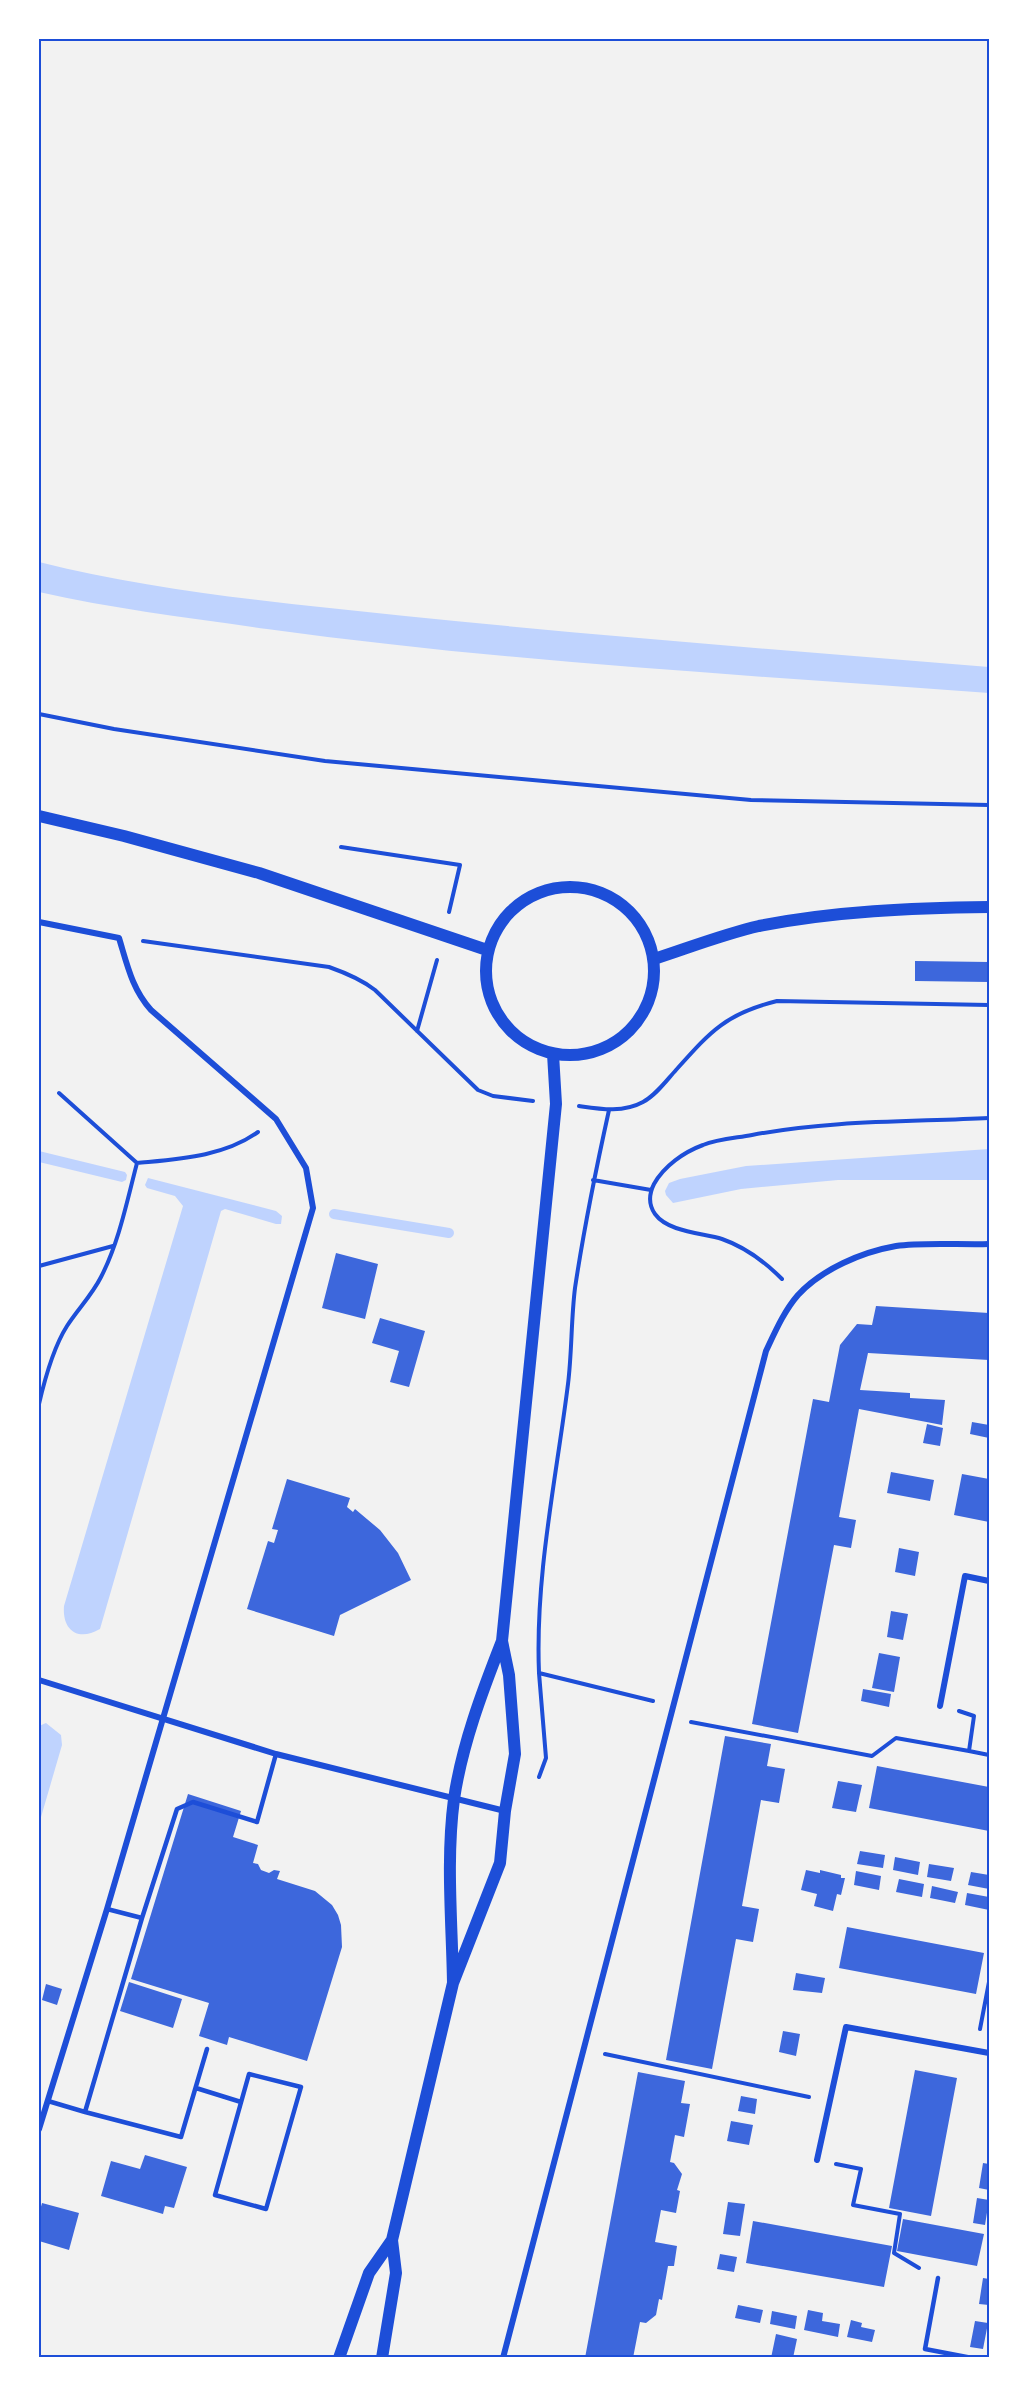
<svg xmlns="http://www.w3.org/2000/svg" width="1028" height="2397" viewBox="0 0 1028 2397" font-family="Quicksand,sans-serif">
  <style>
    .water { fill: #bfd3fe }
    .lines { fill: none; stroke-linecap: round; stroke-linejoin: round }
    .stream { stroke: #bfd3fe; stroke-width: 10 }
    .building { fill: #3d67dc }
    .path { stroke: #1d4ed8; stroke-width: 4 }
    .service { stroke: #1d4ed8; stroke-width: 4.5 }
    .minor { stroke: #1d4ed8; stroke-width: 6 }
    .secondary { stroke: #1d4ed8; stroke-width: 12 }
    .neatline { fill: none; stroke: #1d4ed8; stroke-width: 2 }
  </style>
  <rect width="100%" height="100%" fill="#f2f2f2"/>
  <path class="water" d="M 39,562 C 159,592 282,603 405,616 C 599,636 794,651 989,667 L 989,693 C 748,675 506,662 267,629 C 190,618 114,609 39,592 Z
    M 989,1149 L 989,1180 L 838,1180 L 741,1189 L 673,1203 L 666,1195 L 665,1191 L 669,1183 L 680,1179 L 746,1166 Z
    M 39,1151 L 125,1172 L 127,1175 L 126,1180 L 122,1182 L 39,1162 Z
    M 148,1178 L 276,1211 L 282,1216 L 281,1224 L 276,1224 L 225,1209 L 221,1211 L 100,1629 C 78,1642 62,1630 64,1606 L 183,1206 L 175,1196 L 147,1188 L 145,1185 Z
    M 46,1723 L 61,1735 L 62,1745 L 39,1824 L 39,1726 Z"/>
  <g class="lines">
    <path class="stream" d="M 334,1214 L 449,1233"/>
  </g>
  <path class="building" d="M 915,961 L 989,962 L 989,982 L 915,981 Z
    M 336,1253 L 378,1264 L 365,1319 L 322,1308 Z
    M 876,1306 L 989,1313 L 989,1360 L 868,1353 L 860,1390 L 910,1393 L 910,1398 L 945,1400 L 942,1425 L 859,1409 L 839,1517 L 856,1520 L 851,1548 L 834,1545 L 798,1733 L 752,1724 L 813,1399 L 829,1402 L 840,1345 L 857,1324 L 872,1325 Z
    M 380,1318 L 425,1331 L 409,1387 L 390,1382 L 399,1351 L 372,1343 Z
    M 972,1422 L 989,1425 L 989,1438 L 970,1434 Z
    M 927,1424 L 943,1428 L 940,1446 L 923,1443 Z
    M 891,1472 L 934,1480 L 930,1501 L 887,1493 Z
    M 962,1474 L 989,1479 L 989,1522 L 954,1515 Z
    M 287,1479 L 350,1498 L 347,1507 L 353,1512 L 355,1509 L 380,1530 L 398,1553 L 411,1580 L 340,1615 L 334,1636 L 247,1609 L 268,1541 L 274,1543 L 278,1530 L 272,1529 Z
    M 899,1548 L 919,1552 L 915,1576 L 895,1572 Z
    M 891,1611 L 908,1614 L 903,1640 L 887,1637 Z
    M 879,1653 L 900,1657 L 894,1692 L 872,1688 Z
    M 863,1689 L 891,1694 L 889,1707 L 861,1701 Z
    M 725,1736 L 771,1744 L 767,1766 L 785,1769 L 779,1803 L 761,1800 L 742,1906 L 759,1909 L 753,1942 L 736,1939 L 712,2069 L 666,2060 Z
    M 877,1766 L 989,1787 L 989,1831 L 869,1808 Z
    M 838,1781 L 862,1785 L 856,1812 L 832,1808 Z
    M 188,1794 L 241,1811 L 233,1837 L 258,1845 L 253,1863 L 258,1864 L 261,1870 L 269,1873 L 274,1870 L 280,1871 L 277,1879 L 315,1891 L 332,1905 L 338,1915 L 341,1925 L 342,1947 L 307,2061 L 229,2037 L 227,2045 L 199,2036 L 209,2003 L 131,1979 Z
    M 860,1851 L 885,1855 L 883,1868 L 857,1864 Z
    M 895,1857 L 920,1862 L 918,1875 L 893,1870 Z
    M 929,1864 L 954,1868 L 951,1881 L 927,1877 Z
    M 806,1870 L 820,1873 L 820,1870 L 841,1875 L 841,1878 L 845,1878 L 841,1895 L 837,1894 L 833,1911 L 814,1906 L 817,1894 L 801,1890 Z
    M 856,1871 L 881,1876 L 879,1890 L 854,1885 Z
    M 971,1872 L 989,1875 L 989,1889 L 968,1885 Z
    M 899,1879 L 924,1884 L 922,1897 L 896,1892 Z
    M 932,1886 L 958,1892 L 955,1903 L 930,1898 Z
    M 967,1893 L 989,1897 L 989,1910 L 965,1905 Z
    M 847,1927 L 984,1953 L 976,1994 L 839,1968 Z
    M 796,1973 L 825,1978 L 822,1993 L 793,1990 Z
    M 129,1982 L 182,1999 L 173,2028 L 120,2011 Z
    M 46,1984 L 62,1989 L 57,2005 L 42,2000 Z
    M 783,2031 L 800,2034 L 796,2056 L 779,2052 Z
    M 915,2070 L 957,2078 L 931,2216 L 889,2208 Z
    M 638,2072 L 685,2081 L 681,2103 L 690,2104 L 684,2137 L 675,2135 L 670,2162 L 674,2163 L 682,2174 L 677,2190 L 680,2191 L 676,2213 L 661,2210 L 655,2242 L 677,2246 L 674,2266 L 668,2266 L 662,2300 L 659,2299 L 656,2315 L 646,2323 L 640,2322 L 633,2358 L 585,2358 Z
    M 741,2096 L 757,2099 L 755,2114 L 738,2111 Z
    M 731,2121 L 753,2125 L 749,2145 L 727,2141 Z
    M 145,2155 L 187,2167 L 174,2208 L 165,2206 L 163,2214 L 101,2196 L 111,2161 L 140,2169 Z
    M 983,2163 L 989,2164 L 989,2190 L 979,2188 Z
    M 977,2198 L 989,2200 L 985,2225 L 973,2223 Z
    M 728,2202 L 745,2204 L 740,2236 L 723,2234 Z
    M 42,2203 L 79,2213 L 69,2250 L 39,2241 L 39,2214 Z
    M 903,2219 L 984,2234 L 977,2266 L 897,2251 Z
    M 753,2221 L 892,2246 L 884,2287 L 746,2263 Z
    M 720,2254 L 737,2257 L 734,2272 L 717,2269 Z
    M 983,2278 L 989,2279 L 989,2305 L 979,2304 Z
    M 738,2305 L 763,2310 L 760,2323 L 735,2318 Z
    M 808,2310 L 823,2313 L 822,2321 L 840,2324 L 838,2337 L 804,2330 Z
    M 772,2311 L 797,2316 L 795,2329 L 770,2324 Z
    M 851,2320 L 862,2323 L 861,2327 L 875,2330 L 872,2342 L 847,2337 Z
    M 975,2321 L 988,2323 L 983,2349 L 970,2347 Z
    M 776,2334 L 797,2339 L 793,2358 L 771,2358 Z"/>
  <g class="lines">
    <path class="path" d="M 39,714 L 114,729 L 325,761 L 751,800 L 989,805
      M 341,847 L 460,865 L 449,912
      M 143,941 L 329,967 C 346,973 361,979 375,990 L 478,1090 L 493,1096 L 533,1101
      M 417,1031 L 437,960
      M 59,1093 L 137,1163
      M 579,1106 C 600,1109 623,1113 643,1102 C 656,1095 666,1081 676,1070 C 710,1032 725,1014 777,1001 L 989,1005
      M 593,1180 L 651,1190
      M 39,1266 L 113,1246
      M 782,1279 C 765,1262 745,1247 722,1239 C 702,1233 668,1232 655,1214 C 648,1204 649,1194 654,1184 C 664,1166 684,1152 703,1145 C 718,1139 736,1138 752,1135 C 830,1120 910,1122 989,1118
      M 39,1404 C 45,1378 53,1348 67,1326 C 78,1309 92,1295 101,1277 C 119,1242 127,1201 137,1163 C 178,1159 223,1157 258,1132
      M 539,1673 C 535,1576 556,1480 568,1384 C 572,1352 571,1320 575,1288 C 584,1228 596,1169 609,1110
      M 691,1722 L 872,1756 L 896,1738 L 969,1751 L 974,1716 L 959,1711
      M 969,1751 L 989,1755
      M 539,1777 L 546,1758 L 539,1673 L 653,1701
      M 980,2029 L 989,1982
      M 605,2054 L 809,2097
      M 836,2164 L 861,2169 L 853,2205 L 900,2214 L 894,2253 L 919,2268"/>
    <path class="service" d="M 107,1909 L 142,1918 L 177,1809 L 193,1802 L 257,1822 L 276,1754
      M 249,2074 L 301,2087 L 266,2209 L 215,2195 Z
      M 196,2088 L 241,2102
      M 48,2101 L 85,2112 L 142,1918
      M 85,2112 L 181,2137 L 207,2049
      M 938,2278 L 925,2349 L 972,2358"/>
    <path class="minor" d="M 39,922 L 119,938 C 127,964 132,989 151,1010 L 276,1119 L 306,1168 L 313,1208 L 107,1909 L 39,2129
      M 39,1680 L 276,1754 L 505,1811
      M 940,1706 L 965,1576 L 989,1581
      M 817,2160 L 846,2027 L 989,2053
      M 503,2358 L 766,1351 C 775,1332 784,1311 798,1295 C 822,1269 862,1252 896,1246 C 922,1242 962,1245 989,1244"/>
    <path class="secondary" d="M 39,816 L 124,836 L 259,873 L 487,950
      M486 971a84 84 0 1 1 168 0a84 84 0 1 1-168 0Z
      M 654,959 C 688,948 724,934 759,926 C 835,911 912,908 989,907
      M 453,1983 C 452,1922 446,1860 454,1799 C 462,1745 482,1692 502,1641 L 556,1104 L 553,1054
      M 339,2358 L 369,2273 L 392,2240
      M 382,2358 L 396,2273 L 392,2240 L 453,1983 L 500,1863 L 505,1811 L 515,1754 L 509,1675 L 502,1641"/>
  </g>
  <rect width="1028" height="2397" fill="none" stroke="#ffffff" stroke-width="81"/>
  <rect x="40" y="40" width="948" height="2316" class="neatline"/>
</svg>
